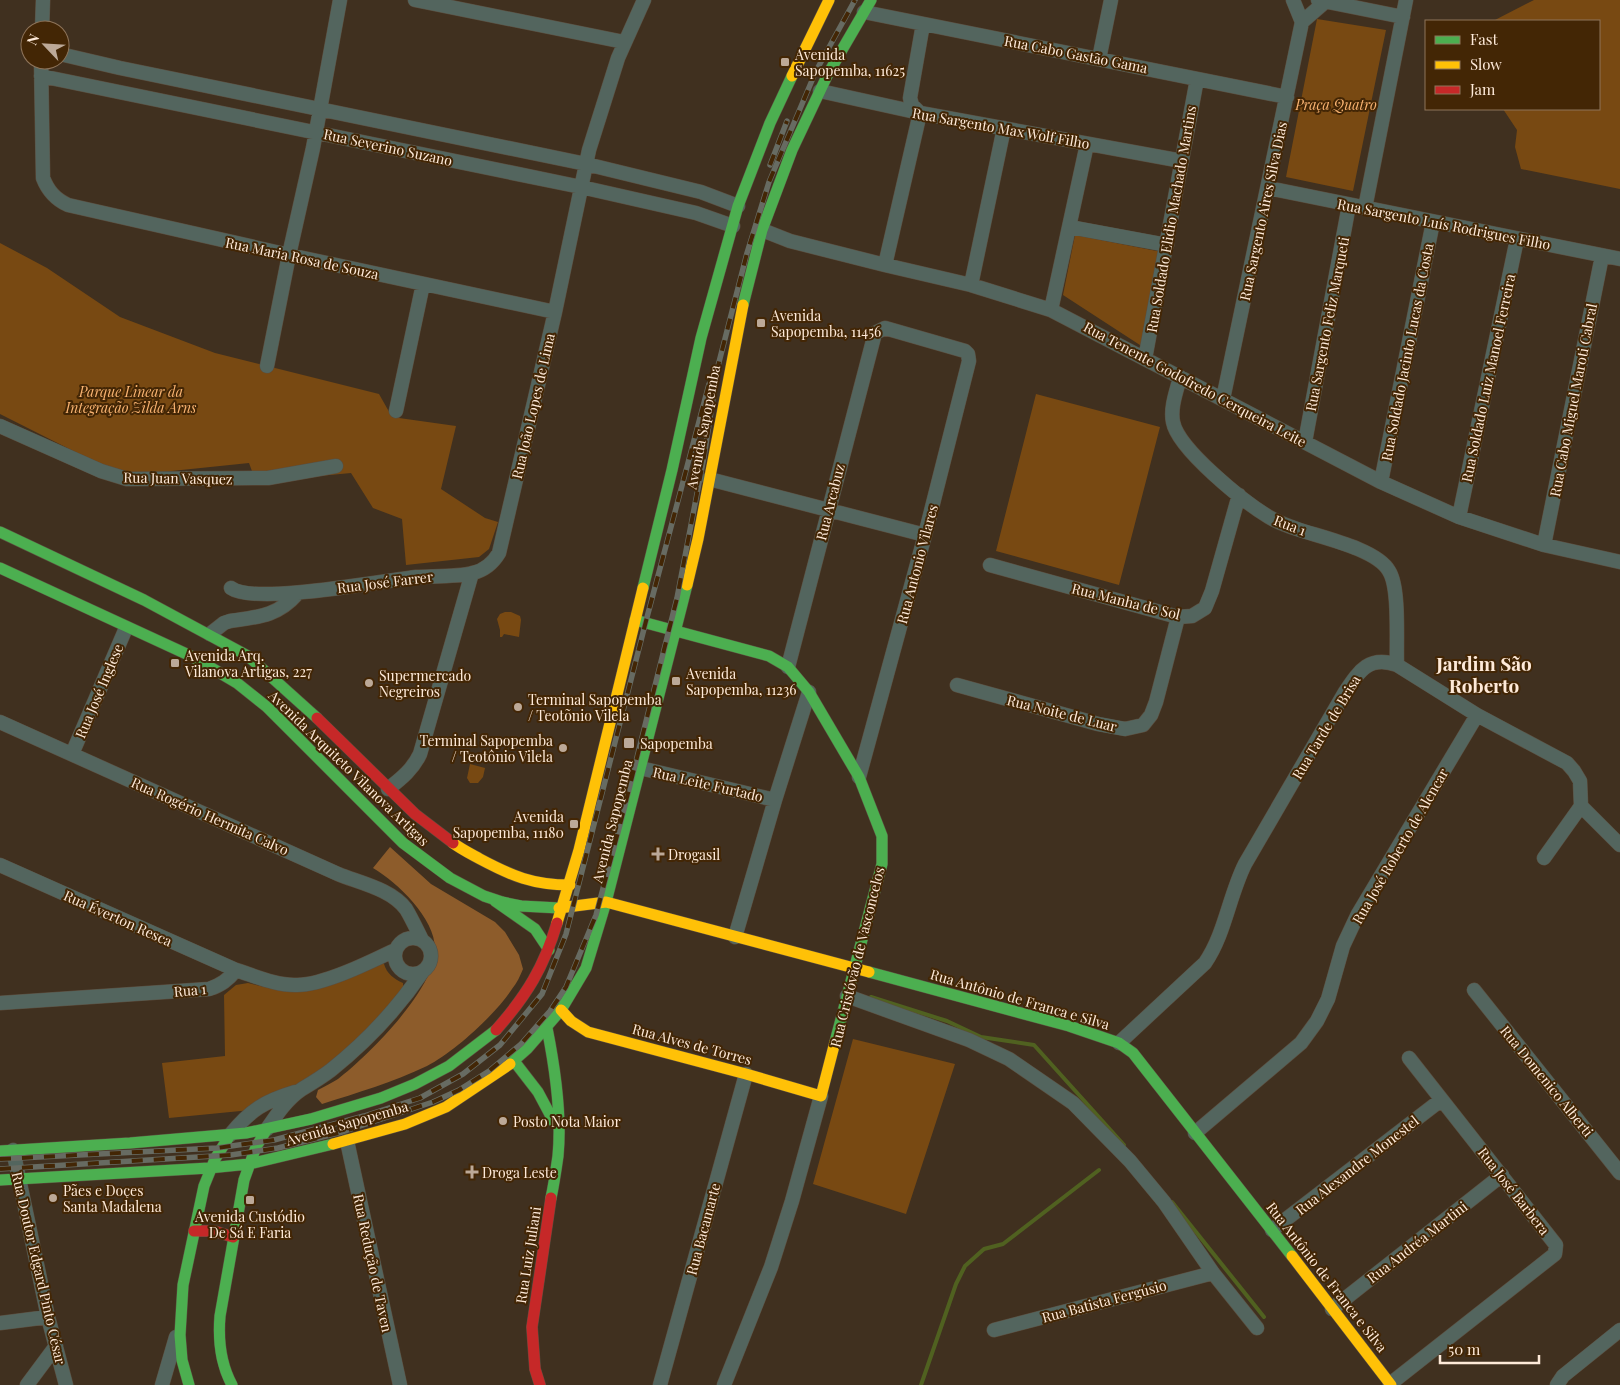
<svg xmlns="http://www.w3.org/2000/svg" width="1620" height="1385" viewBox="0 0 1620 1385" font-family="'Playfair Display',serif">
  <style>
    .green { fill: #784912 }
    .forest { fill: #8d5c2b }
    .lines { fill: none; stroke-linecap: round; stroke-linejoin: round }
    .stream { stroke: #506120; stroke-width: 4 }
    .street-casing { stroke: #5c4e3f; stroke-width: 15 }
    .fast-casing { stroke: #5c4e3f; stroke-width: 12 }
    .slow-casing { stroke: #5c4e3f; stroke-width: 12 }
    .jam-casing { stroke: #5c4e3f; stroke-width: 12 }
    .street { stroke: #53655e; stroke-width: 14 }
    .fast { stroke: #4caf50; stroke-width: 11 }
    .slow { stroke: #ffc107; stroke-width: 11 }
    .jam { stroke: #c62828; stroke-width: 11 }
    .rail-casing { stroke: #676b62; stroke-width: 5.5 }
    .rail { stroke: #432605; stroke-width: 4; stroke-dasharray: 11; stroke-linecap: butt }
    .poi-dot { fill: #bca998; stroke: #432605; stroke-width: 2 }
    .labels { text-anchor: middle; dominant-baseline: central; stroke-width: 4; stroke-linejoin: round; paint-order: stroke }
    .poi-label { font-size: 14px; fill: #feead9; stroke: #432605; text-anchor: start }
    .street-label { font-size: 14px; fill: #feead9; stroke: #432605 }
    .park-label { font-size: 14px; font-style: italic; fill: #f9b371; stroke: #432605 }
    .district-label { font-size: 19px; font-weight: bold; fill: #feead9; stroke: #432605 }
  </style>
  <rect width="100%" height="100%" fill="#40301f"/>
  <path class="green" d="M 1534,0 L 1620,0 L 1620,189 L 1521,169 L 1515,147 L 1517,130 L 1503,109 L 1599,109 L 1599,21 L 1493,21 Z
    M 1317,19 L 1386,30 L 1353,191 L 1286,177 Z
    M 1075,235 L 1162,252 L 1143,347 L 1063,295 Z
    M 0,243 L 47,268 L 120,317 L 215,353 L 379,394 L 392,417 L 456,426 L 441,489 L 485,518 L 498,522 L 489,549 L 479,557 L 406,565 L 402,519 L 373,508 L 351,473 L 256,482 L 249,463 L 133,475 L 109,469 L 0,414 Z
    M 1036,394 L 1160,427 L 1119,585 L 996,551 Z
    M 505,612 L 511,612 L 520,616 L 521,620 L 519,637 L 504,634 L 502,637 L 500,637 L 500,630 L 497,619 L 500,614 Z
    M 470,764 L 485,768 L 483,777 L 478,783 L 470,783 L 467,778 Z
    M 378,962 L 384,964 C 387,974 394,979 403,983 L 403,988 L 366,1034 L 282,1107 L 169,1118 L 162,1063 L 225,1056 L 224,995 L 236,985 L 248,983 L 277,990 Z
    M 853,1039 L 955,1064 L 906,1214 L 813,1184 Z"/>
  <path class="forest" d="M 390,847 L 431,884 L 495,922 L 505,932 L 519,955 L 523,969 C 520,976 517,983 512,989 C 495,1015 454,1052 427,1066 C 393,1082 357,1093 322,1104 L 316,1097 L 318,1090 C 325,1086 332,1083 338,1079 C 368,1056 435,989 435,950 C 436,919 398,883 373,868 Z"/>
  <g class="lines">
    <path class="stream" d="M 871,997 L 947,1021 L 981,1037 L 1034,1045 L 1124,1145
      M 1172,1202 L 1264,1317
      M 921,1385 L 956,1284 L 965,1266 L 984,1249 L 1003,1244 L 1099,1170"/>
    <g class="street-casing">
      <path id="street" d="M 415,0 L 624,42
        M 1293,0 L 1302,22
        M 1318,0 L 1403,17
        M 864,12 L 1287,97
        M 42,30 L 43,0
        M 60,54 L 120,68 L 586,164 L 701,192 L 738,206
        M 1099,59 L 1111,0
        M 41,60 L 43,178 C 48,191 55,199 68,205 L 289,255 L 555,312
        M 41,76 L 581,187 L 696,213 L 733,226
        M 820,91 L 920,113 L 1182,161
        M 1268,188 L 1620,259
        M 1365,208 L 1406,0
        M 1070,227 L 1167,245
        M 762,230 L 790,241 L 885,265 L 971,285 L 1051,310 L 1381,482 L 1459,517 L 1544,545 L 1620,562
        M 885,265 L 920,113 L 912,105 L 910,98 L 923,24
        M 971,285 L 1004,128
        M 1051,310 L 1087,144
        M 1145,359 L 1197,79
        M 267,366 L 289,255 L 313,148 L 340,0
        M 1180,377 C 1177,390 1170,407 1173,422 C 1178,449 1244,502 1269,517 C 1277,522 1288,526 1297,529 C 1320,537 1377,549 1389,571 C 1400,588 1396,643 1397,665
        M 1223,399 L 1302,22 L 1325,2
        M 396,411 L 423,284
        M 0,426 L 101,471 L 127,479 L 268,478 L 336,466
        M 1305,442 L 1349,205
        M 709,479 L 925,535
        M 1381,482 L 1433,222
        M 1459,517 L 1517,239
        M 1544,545 L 1602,256
        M 990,565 L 1178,617 L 1192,616 L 1205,608 L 1212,591 L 1239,495
        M 231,588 C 254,605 382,581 416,577 C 433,576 457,577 473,573 C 485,570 493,563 499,553 L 555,312 L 589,150 L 618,58 L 644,0
        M 210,634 L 224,623 L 230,621 C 258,617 278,616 297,594
        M 788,667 L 875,333 L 885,328 L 965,351 L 968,354 L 969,361 L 925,535 L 859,777
        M 957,685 L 1098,724 L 1125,729 L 1143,725 L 1151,715 L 1156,702 L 1178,617
        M 0,722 L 338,874 C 360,883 391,889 406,909 C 412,919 417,930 422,940
        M 72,754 L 126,628
        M 640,768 L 775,800
        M 388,789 C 402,778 413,769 420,754 L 472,573
        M 1581,806 L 1620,845
        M 0,865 L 236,970
        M 735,937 L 775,800 L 809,692
        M395 956a18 18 0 1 1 36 0a18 18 0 1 1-36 0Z
        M 1474,990 L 1620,1173
        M 847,996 L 969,1040 L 1009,1059 L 1073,1103 L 1130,1161 L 1164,1202 L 1213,1273 L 1257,1328
        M 0,1003 L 209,989 C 221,985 228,980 236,970 C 255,976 277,986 297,985 C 324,985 370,962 395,950
        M 1119,1043 L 1205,963 C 1225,934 1229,896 1245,864 L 1345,692 C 1359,671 1369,655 1397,665 L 1477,715 L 1567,763 L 1574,771 L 1580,781 L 1581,806 L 1544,858
        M 267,1129 C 277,1114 287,1099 302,1089 C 312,1083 322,1077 331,1070 C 366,1042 398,1008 423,971
        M 1195,1133 L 1301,1043 L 1317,1021 L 1328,999 L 1343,946 L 1358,914 L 1477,715
        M 230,1135 C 250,1110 265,1101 295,1092
        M 347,1141 L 400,1385
        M 13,1150 L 48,1317 L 66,1385
        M 1272,1230 L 1441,1100
        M 1332,1309 L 1502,1175
        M 0,1323 L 48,1317
        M 994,1330 L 1213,1273
        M 1390,1384 L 1555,1254 L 1556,1245 L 1409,1058
        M 27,1385 L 56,1346
        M 162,1385 L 176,1337
        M 660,1385 L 746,1074
        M 724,1385 L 771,1267 L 792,1201 L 821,1096
        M 1557,1385 L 1563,1376 L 1620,1330"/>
    </g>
    <g class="fast-casing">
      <path id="fast" d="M 743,305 L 762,230 L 792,150 L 828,74 L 871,0
        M 0,532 L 144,600 L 248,656 L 317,718
        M 0,568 L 193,657 L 237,683 L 267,707 L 403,843 L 450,878 L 484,896 L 502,902 L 521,906 L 559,908
        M 643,588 L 672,470 L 701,338 L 738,206 L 770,123 L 792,76
        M 635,620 L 769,656 L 788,667 L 809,692 L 859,777 L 882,836 L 882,864 L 835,1042
        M 495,901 L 535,929 L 549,950
        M 869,972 L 1069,1026 L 1119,1043 L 1133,1053 L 1292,1256
        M 547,1028 C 555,1068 562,1115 558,1156 C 556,1170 554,1184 551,1198
        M 514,1061 L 538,1092 L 554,1122
        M 510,1064 L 527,1049 L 561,1010 L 586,968 L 606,902 L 687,585
        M 0,1151 L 130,1143 L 246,1133 L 311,1119 L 381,1098 L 415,1084 L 449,1066 L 496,1030
        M 0,1180 L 209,1168 L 249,1164 L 333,1144
        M 189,1385 L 182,1360 L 180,1335 L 183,1285 L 204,1186 L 215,1159 L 230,1135
        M 232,1385 C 220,1363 218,1340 220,1316 L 244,1180 L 256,1147 L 267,1129"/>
    </g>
    <g class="slow-casing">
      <path id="slow" d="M 792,76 L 829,0
        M 687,585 L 698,539 L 743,305
        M 453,843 C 461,849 471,854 480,859 C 512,876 533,885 570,885
        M 559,908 L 606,902 L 869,972
        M 557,923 L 579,850 L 643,588
        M 561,1010 L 571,1021 L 588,1032 L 746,1074 L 821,1096 L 835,1042
        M 333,1144 L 405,1124 L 446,1107 L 510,1064
        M 1292,1256 L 1391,1385"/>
    </g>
    <g class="jam-casing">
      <path id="jam" d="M 317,718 L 415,814 L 453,843
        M 496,1030 C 527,995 544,967 557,923
        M 194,1231 L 214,1231 L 233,1237
        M 540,1385 L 535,1369 L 532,1327 L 551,1198"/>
    </g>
    <use href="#street" class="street"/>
    <use href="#fast" class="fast"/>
    <use href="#slow" class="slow"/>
    <use href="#jam" class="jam"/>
    <g class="rail-casing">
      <path id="rail" d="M 770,165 L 787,121
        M 0,1159 L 217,1148 L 274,1140 L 364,1116 L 420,1098 L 463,1074 L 500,1045 L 542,994 L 566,934 L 646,621 L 709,384
        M 0,1169 L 231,1155 L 278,1148 L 342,1132 L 433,1102 L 459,1090 L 489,1071 L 521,1044 L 550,1011 L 566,987 L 596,915 L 622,817 L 677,598 L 704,457 L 718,366 L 747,253 L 769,182 L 816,71 L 855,0"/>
    </g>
    <use href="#rail" class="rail"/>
  </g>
  <g class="poi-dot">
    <rect x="780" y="57" width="10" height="10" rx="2.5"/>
    <rect x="756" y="318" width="10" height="10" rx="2.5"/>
    <rect x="170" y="658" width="10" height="10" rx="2.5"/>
    <rect x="671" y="676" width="10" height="10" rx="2.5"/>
    <circle cx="369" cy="683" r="5"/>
    <circle cx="518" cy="707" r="5"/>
    <rect x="623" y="737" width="12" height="12" rx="2.5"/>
    <circle cx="563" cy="748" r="5"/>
    <rect x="569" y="819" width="10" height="10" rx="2.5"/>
    <path d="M655.5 846.5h5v5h5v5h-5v5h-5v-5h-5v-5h5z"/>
    <circle cx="503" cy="1121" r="5"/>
    <path d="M469.5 1164.5h5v5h5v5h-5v5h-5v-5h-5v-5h5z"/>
    <circle cx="53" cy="1198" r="5"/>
    <rect x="245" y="1195" width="10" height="10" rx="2.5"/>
  </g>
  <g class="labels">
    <g class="poi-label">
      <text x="795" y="54">Avenida<tspan x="795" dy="16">Sapopemba, 11625</tspan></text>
      <text x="771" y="315">Avenida<tspan x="771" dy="16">Sapopemba, 11456</tspan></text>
      <text x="185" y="655">Avenida Arq.<tspan x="185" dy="16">Vilanova Artigas, 227</tspan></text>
      <text x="686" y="673">Avenida<tspan x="686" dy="16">Sapopemba, 11236</tspan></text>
      <text x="379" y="675">Supermercado<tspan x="379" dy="16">Negreiros</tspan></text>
      <text x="528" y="699">Terminal Sapopemba<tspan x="528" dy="16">/ Teotõnio Vilela</tspan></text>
      <text x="553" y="740" text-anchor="end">Terminal Sapopemba<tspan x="553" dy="16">/ Teotônio Vilela</tspan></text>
      <text x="640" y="743">Sapopemba</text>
      <text x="564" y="816" text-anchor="end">Avenida<tspan x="564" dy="16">Sapopemba, 11180</tspan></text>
      <text x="668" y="854">Drogasil</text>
      <text x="513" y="1121">Posto Nota Maior</text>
      <text x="482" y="1172">Droga Leste</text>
      <text x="63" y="1190">Pães e Doçes<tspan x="63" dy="16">Santa Madalena</tspan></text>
      <text x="250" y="1216" text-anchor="middle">Avenida Custódio<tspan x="250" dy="16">De Sá E Faria</tspan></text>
    </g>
    <g class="street-label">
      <text transform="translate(1076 54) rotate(11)">Rua Cabo Gastão Gama</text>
      <text transform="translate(1001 128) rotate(10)">Rua Sargento Max Wolf Filho</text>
      <text transform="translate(388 147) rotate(12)">Rua Severino Suzano</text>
      <text transform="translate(1263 211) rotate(-78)">Rua Sargento Aires Silva Dias</text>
      <text transform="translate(1171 219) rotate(-80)">Rua Soldado Elidio Machado Martins</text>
      <text transform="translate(1444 224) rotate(11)">Rua Sargento Luís Rodrigues Filho</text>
      <text transform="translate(302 258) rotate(12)">Rua Maria Rosa de Souza</text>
      <text transform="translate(1327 324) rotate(-79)">Rua Sargento Feliz Marqueti</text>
      <text transform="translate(1407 352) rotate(-79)">Rua Soldado Jacinto Lucas da Costa</text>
      <text transform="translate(1488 378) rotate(-78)">Rua Soldado Luiz Manoel Ferreira</text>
      <text transform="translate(1195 384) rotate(28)">Rua Tenente Godofredo Cerqueira Leite</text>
      <text transform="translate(1573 400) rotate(-79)">Rua Cabo Miguel Maroti Cabral</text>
      <text transform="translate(533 406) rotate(-77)">Rua João Lopes de Lima</text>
      <text transform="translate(703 427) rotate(-79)">Avenida Sapopemba</text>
      <text transform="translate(178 478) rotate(1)">Rua Juan Vasquez</text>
      <text transform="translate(830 502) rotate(-76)">Rua Arcabuz</text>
      <text transform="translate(1290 525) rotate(21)">Rua 1</text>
      <text transform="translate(917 564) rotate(-75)">Rua Antonio Vilares</text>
      <text transform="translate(385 582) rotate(-7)">Rua José Farrer</text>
      <text transform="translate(1126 601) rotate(14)">Rua Manha de Sol</text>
      <text transform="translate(99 691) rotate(-67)">Rua José Inglese</text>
      <text transform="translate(1062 713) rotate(14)">Rua Noite de Luar</text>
      <text transform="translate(1326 727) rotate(-59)">Rua Tarde de Brisa</text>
      <text transform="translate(349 768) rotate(44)">Avenida Arquiteto Vilanova Artigas</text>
      <text transform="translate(708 784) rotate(13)">Rua Leite Furtado</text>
      <text transform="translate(210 816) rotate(24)">Rua Rogério Hermita Calvo</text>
      <text transform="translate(612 821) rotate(-76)">Avenida Sapopemba</text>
      <text transform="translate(1400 846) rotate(-60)">Rua José Roberto de Alencar</text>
      <text transform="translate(118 918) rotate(24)">Rua Éverton Resca</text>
      <text transform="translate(857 957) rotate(-76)">Rua Cristóvão de Vasconcelos</text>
      <text transform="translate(190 990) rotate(-5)">Rua 1</text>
      <text transform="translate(1020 999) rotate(16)">Rua Antônio de Franca e Silva</text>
      <text transform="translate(692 1044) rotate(15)">Rua Alves de Torres</text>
      <text transform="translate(1547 1081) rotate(51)">Rua Domenico Alberti</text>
      <text transform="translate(347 1123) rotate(-16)">Avenida Sapopemba</text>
      <text transform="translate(1357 1165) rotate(-38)">Rua Alexandre Monestel</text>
      <text transform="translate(1514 1191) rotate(52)">Rua José Barbera</text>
      <text transform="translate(703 1229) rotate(-75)">Rua Bacamarte</text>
      <text transform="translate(1417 1242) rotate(-38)">Rua Andréa Martini</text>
      <text transform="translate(528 1255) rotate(-81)">Rua Luiz Juliani</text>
      <text transform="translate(373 1263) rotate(78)">Rua Redução de Taven</text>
      <text transform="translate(39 1268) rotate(77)">Rua Doutor Edgard Pinto César</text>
      <text transform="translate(1327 1277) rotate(52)">Rua Antônio de Franca e Silva</text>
      <text transform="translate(1104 1301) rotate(-15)">Rua Batista Fergúsio</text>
    </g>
    <g class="park-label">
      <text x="1336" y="104">Praça Quatro</text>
      <text x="131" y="391">Parque Linear da<tspan x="131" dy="16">Integração Zilda Arns</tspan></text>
    </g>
    <g class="district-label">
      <text x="1484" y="663">Jardim São<tspan x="1484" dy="22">Roberto</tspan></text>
    </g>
  </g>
  <rect x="1425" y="20" width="175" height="90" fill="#432605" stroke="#8e745a"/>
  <rect x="1435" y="36" width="25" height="8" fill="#4caf50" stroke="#8e745a"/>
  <text x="1470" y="45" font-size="15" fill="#feead9">Fast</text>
  <rect x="1435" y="61" width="25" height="8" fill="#ffc107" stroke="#8e745a"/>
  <text x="1470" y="70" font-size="15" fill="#feead9">Slow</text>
  <rect x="1435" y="86" width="25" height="8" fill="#c62828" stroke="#8e745a"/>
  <text x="1470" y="95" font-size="15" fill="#feead9">Jam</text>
  <g transform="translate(45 45) rotate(295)"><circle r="24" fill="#432605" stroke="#8e745a"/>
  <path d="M0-4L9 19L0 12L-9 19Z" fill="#bca998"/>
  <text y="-8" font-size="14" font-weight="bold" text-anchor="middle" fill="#feead9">N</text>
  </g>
  <path d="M1440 1355v8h99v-8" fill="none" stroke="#feead9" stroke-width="2.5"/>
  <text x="1448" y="1355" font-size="15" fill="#feead9" stroke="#432605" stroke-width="4" paint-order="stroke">50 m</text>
</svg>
